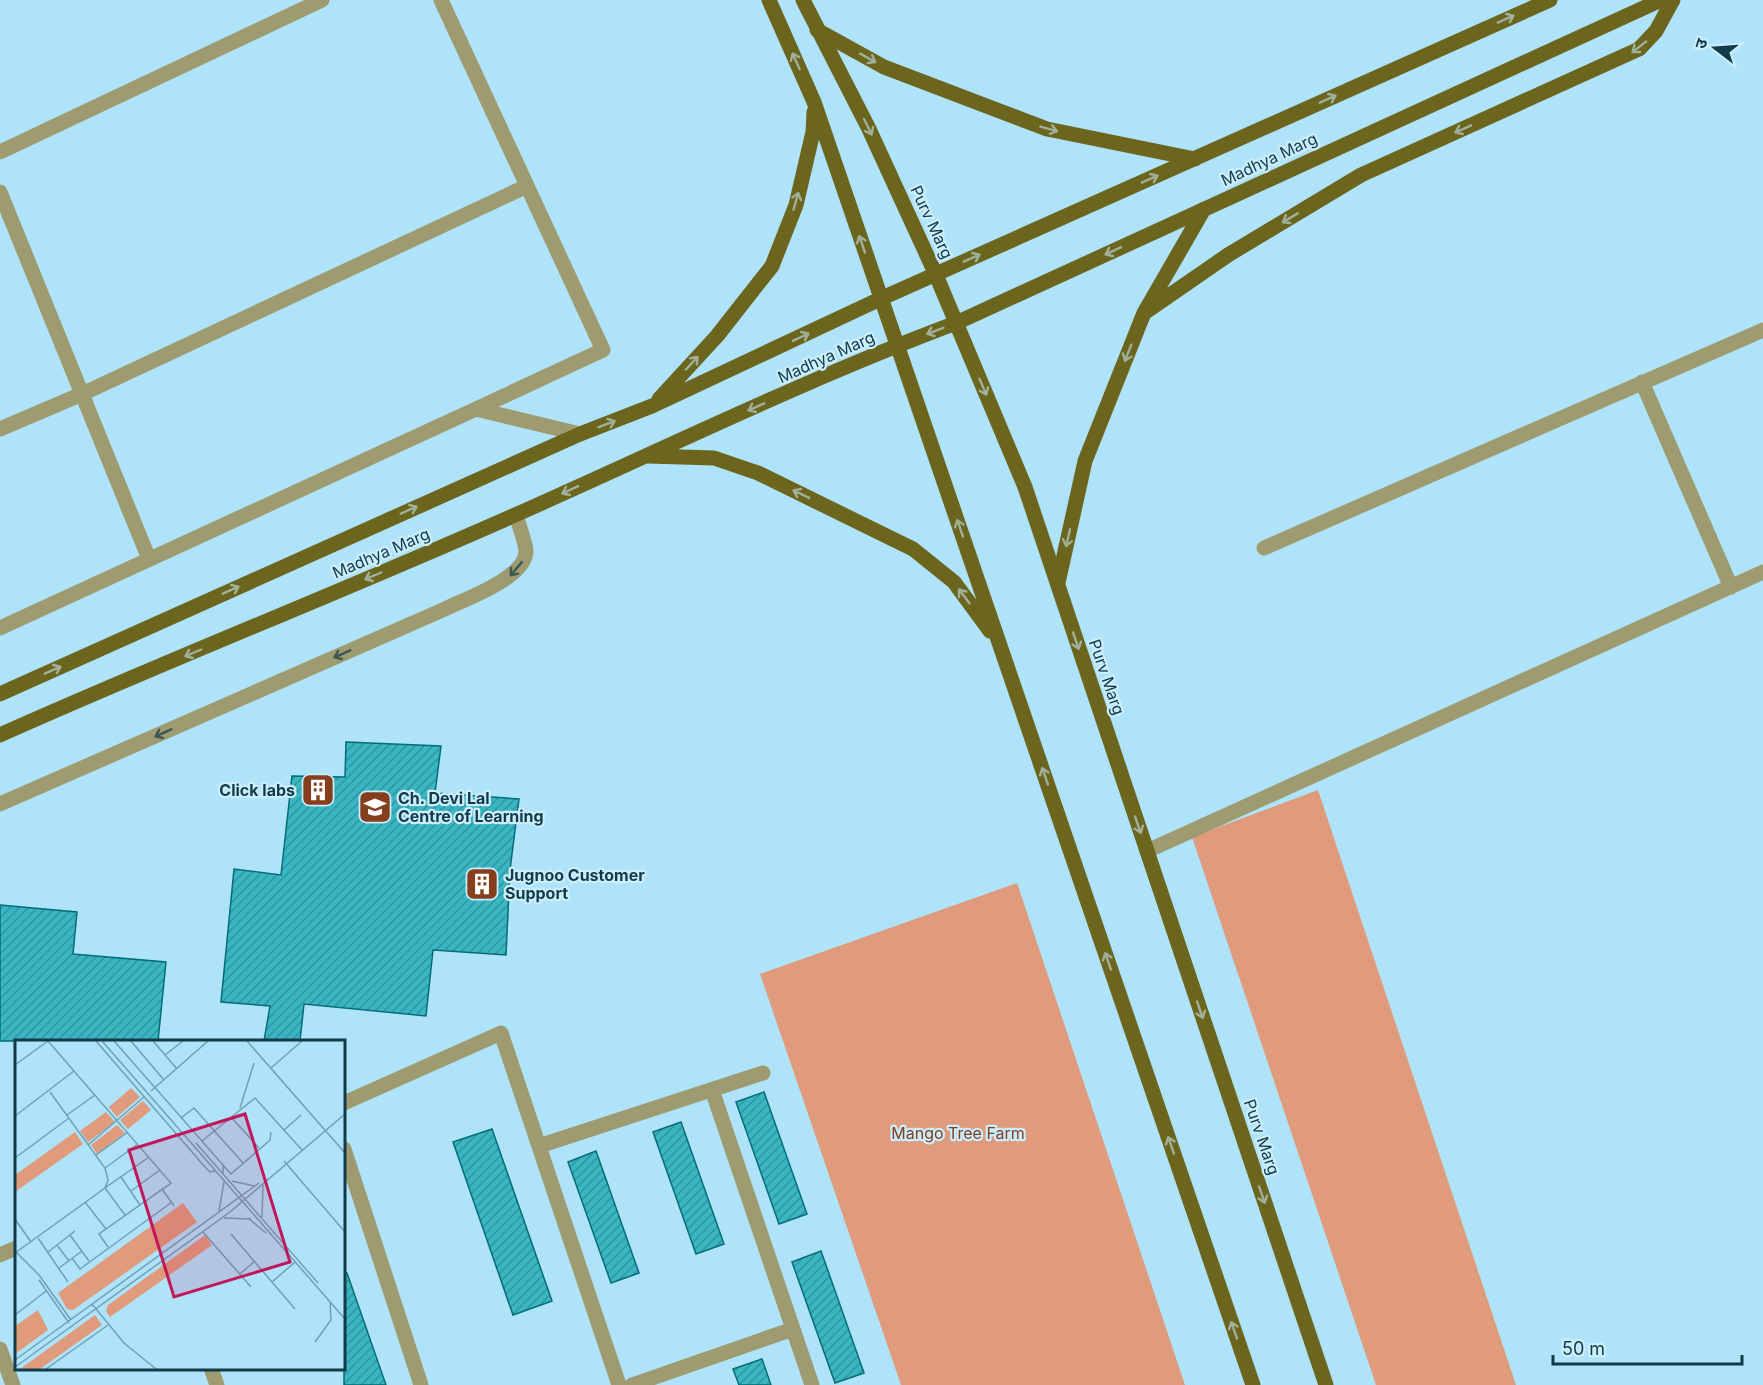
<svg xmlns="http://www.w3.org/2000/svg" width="1763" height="1385" viewBox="0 0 1763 1385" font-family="Inter,'Noto Sans Devanagari',sans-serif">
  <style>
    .green { fill: #e09b7c }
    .building { fill: url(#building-hatch); stroke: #056d76; stroke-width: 1.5 }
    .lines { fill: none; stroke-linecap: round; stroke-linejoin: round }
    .minor { stroke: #9e9b70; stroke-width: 15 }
    .major { stroke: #6b651e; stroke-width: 15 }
    .oneway { stroke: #a0b098 }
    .oneway2 { stroke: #3c5855 }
    .labels { text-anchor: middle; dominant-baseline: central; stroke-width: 4.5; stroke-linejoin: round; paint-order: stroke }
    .street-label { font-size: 16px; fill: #123b49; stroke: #cbedfc }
    .poi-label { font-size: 16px; font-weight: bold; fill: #123b49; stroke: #cbedfc; text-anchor: start }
    .park-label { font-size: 16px; fill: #804122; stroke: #cbedfc }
    .inset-road { fill: none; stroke: #70a0b3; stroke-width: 1.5 }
    .view { fill: #c2185b; fill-opacity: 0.15; stroke: #c2185b; stroke-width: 3 }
    .inset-edge { fill: none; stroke: #123b49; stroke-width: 3 }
  </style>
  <defs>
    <pattern id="building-hatch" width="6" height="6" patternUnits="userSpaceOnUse" patternTransform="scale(1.5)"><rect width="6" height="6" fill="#3ab6c3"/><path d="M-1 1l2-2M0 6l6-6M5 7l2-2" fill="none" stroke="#2f95a0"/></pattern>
  </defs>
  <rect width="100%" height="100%" fill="#afe3f9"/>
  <path class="green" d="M 1318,790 L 1516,1385 L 1376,1385 L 1192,837 Z
    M 1017,883 L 1185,1385 L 901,1385 L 760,974 Z"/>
  <path class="building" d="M 346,742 L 441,746 L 435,793 L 519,799 L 510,870 L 506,955 L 433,950 L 426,1016 L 304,1004 L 300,1041 L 264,1041 L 270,1006 L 221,1002 L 234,869 L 281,875 L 292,776 L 345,777 Z
    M 0,905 L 77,912 L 73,954 L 166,962 L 158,1041 L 0,1041 Z
    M 764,1092 L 807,1214 L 779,1224 L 736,1102 Z
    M 681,1122 L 724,1244 L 696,1254 L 653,1132 Z
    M 492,1129 L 552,1301 L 513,1315 L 453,1142 Z
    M 596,1151 L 639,1273 L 611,1283 L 568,1162 Z
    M 821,1251 L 864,1373 L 835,1383 L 792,1262 Z
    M 344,1273 L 347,1273 L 386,1385 L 344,1385 Z
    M 762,1359 L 771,1385 L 739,1385 L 733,1369 Z"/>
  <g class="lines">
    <path class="minor" d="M 441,0 L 603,350 L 476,409
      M 0,152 L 322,0
      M 0,192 L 149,559
      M 1642,382 L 1731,587
      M 0,429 L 82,394 L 527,186
      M 1264,548 L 1763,330
      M 0,628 L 476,409 L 580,434
      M 0,804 L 445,609 C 465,599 526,578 526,551 C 525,540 519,526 516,515
      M 1147,851 L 1763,572
      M 712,1090 L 812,1385
      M 344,1103 L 501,1033 L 619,1385
      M 539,1146 L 763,1073
      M 344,1149 L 421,1385
      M 0,1255 L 16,1248
      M 0,1349 L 13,1385
      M 211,1368 L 217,1385
      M 632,1385 L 793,1329"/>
    <path class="major" d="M 769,0 L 814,102 L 1253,1385
      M 803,0 L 869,129 L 936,275 L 1025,487 L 1326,1385
      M 817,30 L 884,67 L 1047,129 L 1195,159
      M 1144,313 L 1228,255 L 1361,175 L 1639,49 L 1656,31 L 1673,0
      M 659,399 L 717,336 L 772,266 L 796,205 L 813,132 L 814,112
      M 648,456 L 714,458 L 758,473 L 913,549 L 954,582 L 990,631
      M 1058,583 L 1085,461 L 1144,313 L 1204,209
      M 0,694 L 580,434 L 652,406 L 880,299 L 1550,0
      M 0,735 C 170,659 344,591 515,515 C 662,450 806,379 956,323 L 1661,0"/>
  </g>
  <defs><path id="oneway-shaft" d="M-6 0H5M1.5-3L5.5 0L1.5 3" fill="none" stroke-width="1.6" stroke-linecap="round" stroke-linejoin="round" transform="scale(1.5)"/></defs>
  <g class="oneway">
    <use href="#oneway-shaft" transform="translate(1506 19) rotate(-24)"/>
    <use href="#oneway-shaft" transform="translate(1639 47) rotate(142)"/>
    <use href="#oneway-shaft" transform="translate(868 58) rotate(29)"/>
    <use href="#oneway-shaft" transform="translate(796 61) rotate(-114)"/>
    <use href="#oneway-shaft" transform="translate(1328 99) rotate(-24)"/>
    <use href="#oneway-shaft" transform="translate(868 127) rotate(64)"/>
    <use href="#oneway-shaft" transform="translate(1049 129) rotate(15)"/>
    <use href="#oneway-shaft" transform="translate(1463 129) rotate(156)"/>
    <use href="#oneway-shaft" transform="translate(1150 179) rotate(-24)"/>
    <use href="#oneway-shaft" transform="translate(796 201) rotate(-74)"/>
    <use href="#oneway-shaft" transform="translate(1290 218) rotate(149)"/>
    <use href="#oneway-shaft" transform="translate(862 244) rotate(-109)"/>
    <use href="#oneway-shaft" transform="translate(1113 251) rotate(155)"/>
    <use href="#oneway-shaft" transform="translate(972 258) rotate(-24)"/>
    <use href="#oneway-shaft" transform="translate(935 331) rotate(159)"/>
    <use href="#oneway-shaft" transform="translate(801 337) rotate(-25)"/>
    <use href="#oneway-shaft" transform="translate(1128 353) rotate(112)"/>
    <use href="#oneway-shaft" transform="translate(692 363) rotate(-47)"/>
    <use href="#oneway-shaft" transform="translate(983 387) rotate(67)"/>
    <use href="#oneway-shaft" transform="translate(756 407) rotate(156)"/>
    <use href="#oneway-shaft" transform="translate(607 424) rotate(-21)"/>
    <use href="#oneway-shaft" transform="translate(570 490) rotate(155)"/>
    <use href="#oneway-shaft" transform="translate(801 494) rotate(-154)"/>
    <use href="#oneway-shaft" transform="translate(409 510) rotate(-24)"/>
    <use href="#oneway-shaft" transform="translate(960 528) rotate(-109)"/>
    <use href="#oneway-shaft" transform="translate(1068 538) rotate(103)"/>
    <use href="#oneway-shaft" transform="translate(373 576) rotate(157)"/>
    <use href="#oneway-shaft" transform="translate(231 590) rotate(-24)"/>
    <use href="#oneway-shaft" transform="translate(964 596) rotate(-127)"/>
    <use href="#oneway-shaft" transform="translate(1076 641) rotate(71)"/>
    <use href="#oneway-shaft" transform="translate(193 653) rotate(157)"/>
    <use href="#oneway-shaft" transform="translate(53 670) rotate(-24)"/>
    <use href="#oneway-shaft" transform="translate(1045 776) rotate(-109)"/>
    <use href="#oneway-shaft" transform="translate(1138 825) rotate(71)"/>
    <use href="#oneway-shaft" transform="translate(1108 961) rotate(-109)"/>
    <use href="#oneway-shaft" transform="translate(1200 1010) rotate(71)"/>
    <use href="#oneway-shaft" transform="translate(1171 1145) rotate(-109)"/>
    <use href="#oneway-shaft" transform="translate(1262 1195) rotate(71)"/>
    <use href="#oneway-shaft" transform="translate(1234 1330) rotate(-109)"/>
  </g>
  <g class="oneway2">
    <use href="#oneway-shaft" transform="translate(516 569) rotate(130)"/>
    <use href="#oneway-shaft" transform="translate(342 654) rotate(156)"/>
    <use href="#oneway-shaft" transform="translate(163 733) rotate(156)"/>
  </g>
  <defs>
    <g id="building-square" transform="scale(1.725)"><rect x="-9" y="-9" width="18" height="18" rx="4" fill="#863f1c" stroke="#cbedfc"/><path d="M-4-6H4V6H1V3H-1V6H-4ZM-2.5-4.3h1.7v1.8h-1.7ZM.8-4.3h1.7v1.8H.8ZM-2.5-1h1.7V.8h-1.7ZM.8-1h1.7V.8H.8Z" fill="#fff"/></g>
    <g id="university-square" transform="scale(1.725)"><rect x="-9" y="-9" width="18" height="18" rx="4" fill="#863f1c" stroke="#cbedfc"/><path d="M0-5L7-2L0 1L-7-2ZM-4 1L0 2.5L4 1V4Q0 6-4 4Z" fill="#fff"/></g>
  </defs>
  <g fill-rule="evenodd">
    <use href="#building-square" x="318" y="790"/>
    <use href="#university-square" x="375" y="807"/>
    <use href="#building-square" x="482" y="884"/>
  </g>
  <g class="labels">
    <g class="street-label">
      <text transform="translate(1269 159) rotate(-25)">Madhya Marg</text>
      <text transform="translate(932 222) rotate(65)">Purv Marg</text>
      <text transform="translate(826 357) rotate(-24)">Madhya Marg</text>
      <text transform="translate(381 553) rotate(-23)">Madhya Marg</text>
      <text transform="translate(1107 677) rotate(71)">Purv Marg</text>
      <text transform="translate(1262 1137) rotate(71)">Purv Marg</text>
    </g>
    <g class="poi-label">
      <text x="295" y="790" text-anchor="end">Click labs</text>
      <text x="398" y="798">Ch. Devi Lal<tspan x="398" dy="18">Centre of Learning</tspan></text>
      <text x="505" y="875">Jugnoo Customer<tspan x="505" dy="18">Support</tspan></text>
    </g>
    <g class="park-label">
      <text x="958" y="1133">Mango Tree Farm</text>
    </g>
  </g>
  <g transform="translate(15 1040)">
    <rect width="330" height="330" fill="#afe3f9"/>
    <path d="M 168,163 L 182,182 L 58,270 L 52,269 L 43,253 ZM 190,195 L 197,205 L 95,277 L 91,271 L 93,265 ZM 23,270 L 33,290 L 0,314 L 0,286 ZM 80,275 L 87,285 L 25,329 L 5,329 Z" fill="#e09b7c"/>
    <path d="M 116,48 L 125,57 L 102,77 L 94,67 ZM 128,61 L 136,70 L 113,89 L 105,80 ZM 91,72 L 100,82 L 73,102 L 65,91 ZM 102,85 L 110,93 L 82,114 L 76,105 ZM 60,92 L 68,104 L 0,152 L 0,135 Z" fill="#e09b7c"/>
    <path class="inset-road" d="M 81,1 L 190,127 L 195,132 L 200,131M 87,1 L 330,279M 99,1 L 208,125 L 208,133M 116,1 L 149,40M 138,1 L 162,29M 232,1 L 330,113M 150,15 L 168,1M 0,25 L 33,1 L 156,143 L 84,194 L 93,207M 256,28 L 287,1M 136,51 L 193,1M 225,68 L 239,23M 52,75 L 80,55M 0,76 L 59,31M 216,77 L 244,108M 166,78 L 179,68 L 228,123M 269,90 L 286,75M 187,101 L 240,58 L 287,110M 181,103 L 303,243M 73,105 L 129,57M 81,115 L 113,92M 0,118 L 54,78M 269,121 L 330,192M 208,125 L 216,134 L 255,100 L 256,92M 90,128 L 123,104M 106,137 L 125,165M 217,141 L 239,146M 147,149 L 159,166M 116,151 L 145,130M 70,162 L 91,189M 204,171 L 209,142M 110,175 L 90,148 L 134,117M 247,177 L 248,145M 209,178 L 236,179M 233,178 L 251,193M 0,179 L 16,202M 188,192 L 236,247M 216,194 L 280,269M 55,195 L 74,221M 23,198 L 53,242M 42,205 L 54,221M 1,212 L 24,235 L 56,280M 33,212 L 60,191M 0,213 L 90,148 L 93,140 L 90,128 L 35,52M 57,218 L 65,229 L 157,162M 44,228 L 67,211M 225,234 L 240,221M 24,240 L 54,283M 257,242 L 280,222M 77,264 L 109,303 L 141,329M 0,275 L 31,251M 300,302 L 316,280 L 315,262M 0,320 L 244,143M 0,327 L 215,172 L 330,74M 31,329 L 93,285"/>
    <path class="view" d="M 230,74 L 275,222 L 159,257 L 114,110 Z"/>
    <rect width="330" height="330" class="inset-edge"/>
  </g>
  <g transform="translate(1715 48) rotate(287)" stroke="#cbedfc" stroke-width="4.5" paint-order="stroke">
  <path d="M0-4.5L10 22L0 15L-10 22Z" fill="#123b49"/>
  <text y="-9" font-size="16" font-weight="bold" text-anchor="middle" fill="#123b49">उ</text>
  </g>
  <path d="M1553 1355v9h189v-9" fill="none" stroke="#123b49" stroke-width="3"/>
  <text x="1562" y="1355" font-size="18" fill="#123b49" stroke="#cbedfc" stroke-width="4.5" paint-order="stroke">50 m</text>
</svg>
